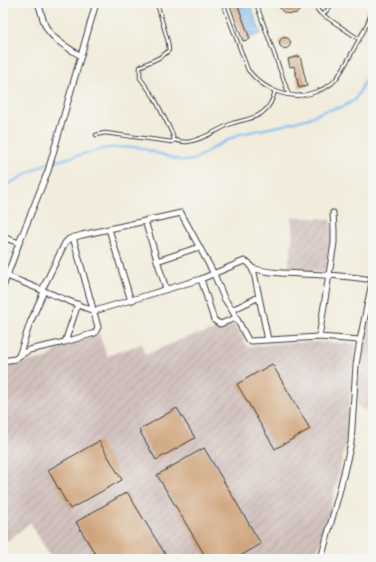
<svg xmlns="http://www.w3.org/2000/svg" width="376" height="562" viewBox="0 0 376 562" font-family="'EB Garamond',serif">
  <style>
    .industrial { fill: url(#industrial-furrows) }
    .water { fill: url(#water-rules); stroke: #4c6d87 }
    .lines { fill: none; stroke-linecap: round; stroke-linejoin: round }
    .stream { stroke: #7dbef2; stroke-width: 2 }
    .building { fill: #cfa47b }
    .lane-casing { stroke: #3c3b39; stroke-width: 4.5 }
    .street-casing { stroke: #3c3b39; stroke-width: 7 }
    .lane { stroke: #fff; stroke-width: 2.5 }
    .street { stroke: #fff; stroke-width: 5 }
  </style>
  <defs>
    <pattern id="industrial-furrows" width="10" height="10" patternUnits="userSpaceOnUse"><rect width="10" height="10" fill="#d0c0bc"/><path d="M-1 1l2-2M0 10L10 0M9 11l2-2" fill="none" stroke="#b2a4a1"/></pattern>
    <pattern id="water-rules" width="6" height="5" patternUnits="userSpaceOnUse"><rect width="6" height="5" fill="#7dbef2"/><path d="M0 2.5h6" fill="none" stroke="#6ba3cf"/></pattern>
  </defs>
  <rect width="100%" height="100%" fill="#f6f6f2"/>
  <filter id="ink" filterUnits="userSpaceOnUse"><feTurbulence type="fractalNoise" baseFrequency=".025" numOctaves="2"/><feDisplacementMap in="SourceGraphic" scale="8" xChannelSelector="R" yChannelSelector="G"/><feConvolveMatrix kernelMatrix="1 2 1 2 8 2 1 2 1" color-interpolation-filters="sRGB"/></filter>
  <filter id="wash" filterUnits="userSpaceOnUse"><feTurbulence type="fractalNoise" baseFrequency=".012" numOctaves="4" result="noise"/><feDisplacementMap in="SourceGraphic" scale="16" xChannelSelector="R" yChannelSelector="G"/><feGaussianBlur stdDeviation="0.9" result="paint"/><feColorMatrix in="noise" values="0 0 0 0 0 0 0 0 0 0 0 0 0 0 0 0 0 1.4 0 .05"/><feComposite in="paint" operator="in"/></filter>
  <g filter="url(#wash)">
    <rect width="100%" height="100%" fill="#f1ecdb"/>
    <path class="industrial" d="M 292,217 L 331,219 L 332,234 L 326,272 L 288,271 L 293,234 Z
      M 371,307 L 373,308 L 373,414 L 357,406 L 358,373 L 362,372 L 363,364 L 359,361 L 362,340 Z
      M 234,325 L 248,347 L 270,344 L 312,342 L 355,344 L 356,348 L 352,366 L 348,434 L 325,530 L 315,559 L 52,559 L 30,522 L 3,545 L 3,366 L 47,358 L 61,347 L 99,334 L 107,356 L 141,344 L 145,355 L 185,338 Z"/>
    <path class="water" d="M 237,3 L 250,3 L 261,34 L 249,38 Z"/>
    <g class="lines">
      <path class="stream" d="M 3,187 L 45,164 L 107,148 L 138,147 L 182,161 L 194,160 L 214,147 L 240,134 L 284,125 L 309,118 L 324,111 L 342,107 L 355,100 L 373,65"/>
    </g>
    <g id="blocks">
      <path class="building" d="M 229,3 L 237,3 L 250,39 L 243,41 Z
        M 277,3 L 305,3 L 301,9 L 297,13 L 291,14 L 285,13 L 281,10 Z
        M279.5 43a5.5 5.5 0 1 1 11 0a5.5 5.5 0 1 1-11 0Z
        M 300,56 L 307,86 L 299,88 L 294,66 L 290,67 L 288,59 Z
        M 272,364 L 310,429 L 275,449 L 237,384 Z
        M 177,408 L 195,438 L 156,460 L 139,430 Z
        M 99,441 L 122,480 L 70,509 L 48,470 Z
        M 204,448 L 261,544 L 235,559 L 207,559 L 157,475 Z
        M 127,492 L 168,559 L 98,559 L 76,522 Z"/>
    </g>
  </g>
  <g filter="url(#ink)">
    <use href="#blocks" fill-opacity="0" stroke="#3c3b39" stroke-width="1"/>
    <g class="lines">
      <g class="lane-casing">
        <path id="lane" d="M 223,3 L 248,70 C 264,90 290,102 315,92 C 323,89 331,86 336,79 C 344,69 350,56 356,45 C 363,32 372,18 373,3
          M 256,3 L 289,95
          M 312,3 L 320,13 L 359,39
          M 323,15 L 333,3
          M 96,135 L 105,133 L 172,142 L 174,140 L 172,133 L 154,97 L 140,78 L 140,67 C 149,61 162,59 169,50 L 168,42 L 157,3
          M 174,140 C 179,141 182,142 187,142 C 203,140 218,129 233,123 C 243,120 255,119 263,112 C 270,107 273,99 275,91"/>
      </g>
      <g class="street-casing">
        <path id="street" d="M 38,3 C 41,10 42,18 45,25 C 52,40 67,47 81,56
          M 145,221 L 166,289
          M 109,229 L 131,301
          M 3,237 L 19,243
          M 157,261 L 199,247
          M 252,268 C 275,275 299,273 323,275 C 337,275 351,277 366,279
          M 7,276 L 86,308 L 94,311 L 98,310 L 201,279 L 244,261 L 249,263 L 254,273 L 268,340
          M 201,279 L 214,320 L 220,324 L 236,318
          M 3,287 L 19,243 L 48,171 L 96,3
          M 42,290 L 65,243 L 69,239 L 82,235 L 181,213 L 214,274 L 224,298 L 232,310 L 248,340 L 251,341 L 319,337 L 360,340
          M 232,310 L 259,297
          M 319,337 L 334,243 L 334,230 L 333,213
          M 65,342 L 78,304
          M 19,356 L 29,350 L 65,342 L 95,333 L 98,327 L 73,237
          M 3,361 L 15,359 L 19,356 L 30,323 L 44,291
          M 321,559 L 339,493 L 351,443 L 356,365 L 360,340 L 373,278"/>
      </g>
      <use href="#lane" class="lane"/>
      <use href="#street" class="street"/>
    </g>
  </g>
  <rect width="376" height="562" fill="none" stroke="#f6f6f2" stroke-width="16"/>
</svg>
